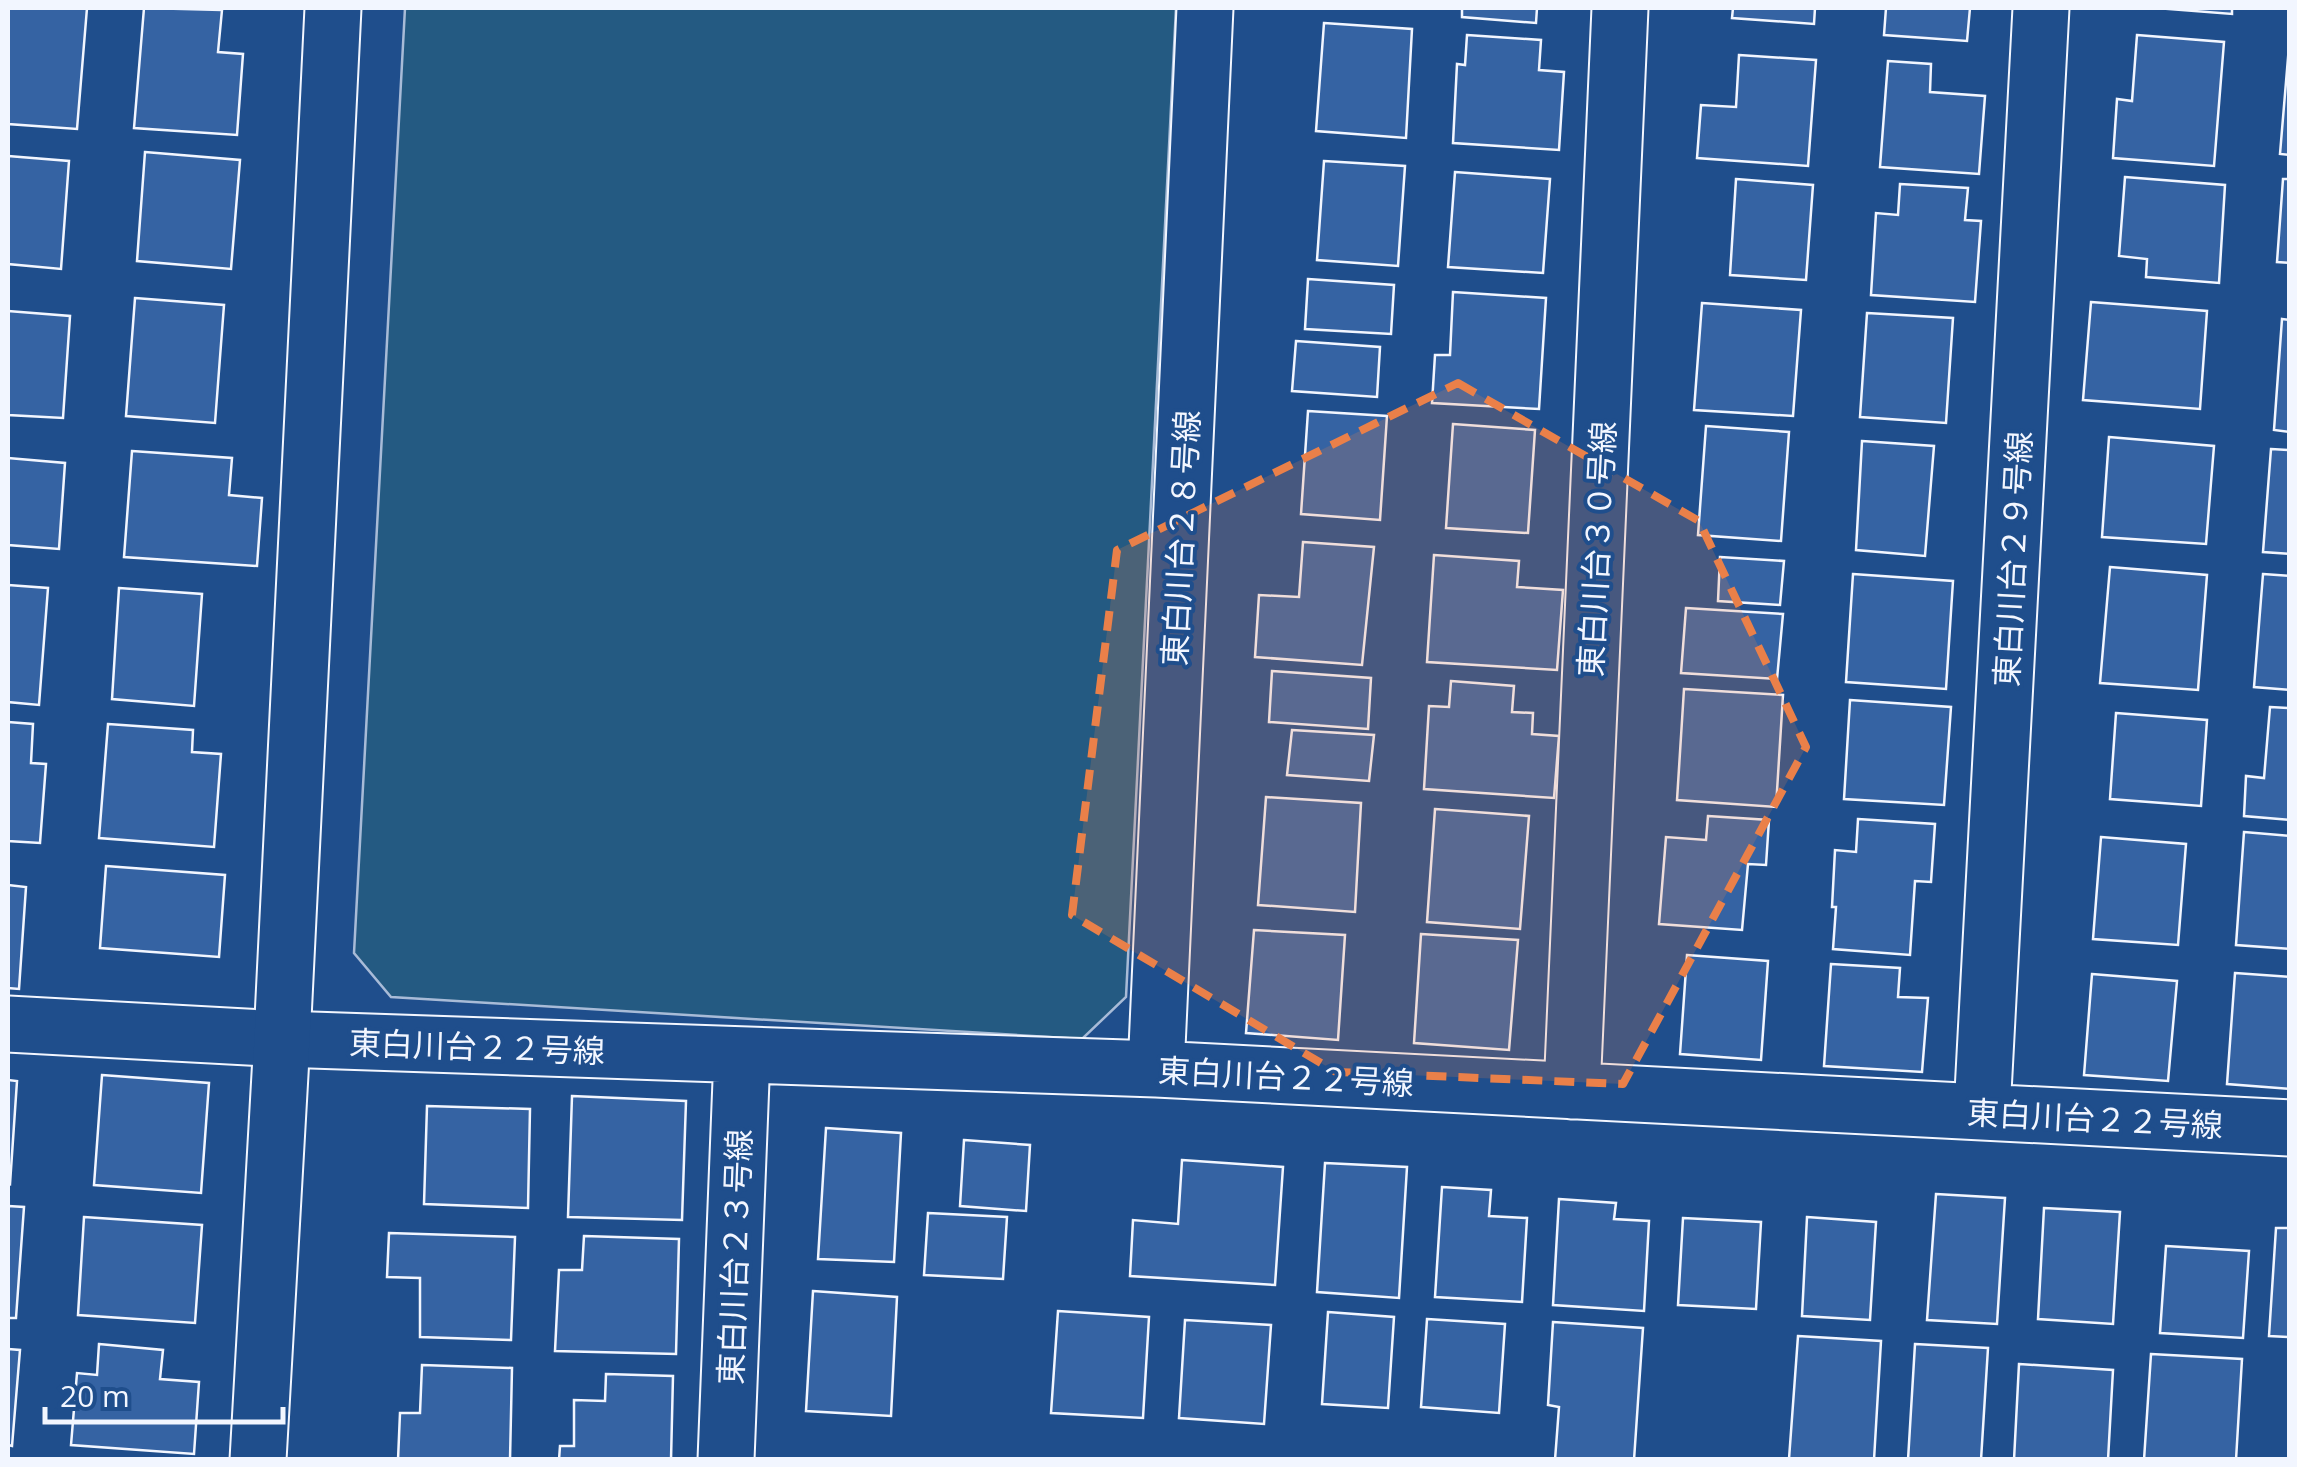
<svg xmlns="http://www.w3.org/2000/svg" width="2297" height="1467" viewBox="0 0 2297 1467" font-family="'Open Sans','Noto Sans JP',sans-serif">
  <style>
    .green { fill: #245a82; stroke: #a8bbd7; stroke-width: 2.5 }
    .building { fill: #3563a3; stroke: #f2f6ff; stroke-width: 2.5 }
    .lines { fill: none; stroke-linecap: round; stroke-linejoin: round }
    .street-casing { stroke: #f2f6ff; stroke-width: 59 }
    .secondary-casing { stroke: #f2f6ff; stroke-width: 59 }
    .street { stroke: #1f4e8c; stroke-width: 55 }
    .secondary { stroke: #1f4e8c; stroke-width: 55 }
    .marked { fill: #ea8049; fill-opacity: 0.2; stroke: #ea8049; stroke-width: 8; stroke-dasharray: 20 12; stroke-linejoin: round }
    .labels { text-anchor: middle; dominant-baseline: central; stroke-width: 8; stroke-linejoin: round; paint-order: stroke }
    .street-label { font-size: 32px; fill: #f2f6ff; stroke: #1f4e8c }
  </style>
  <rect width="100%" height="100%" fill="#1f4e8c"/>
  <path class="green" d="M 405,8 L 1176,8 L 1126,997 L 1082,1039 L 391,997 L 354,953 Z"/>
  <path class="building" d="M 8,8 L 87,8 L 77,129 L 8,124 Z
    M 144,8 L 222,10 L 218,52 L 243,54 L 237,135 L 134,128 Z
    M 1462,8 L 1537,8 L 1536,23 L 1462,17 Z
    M 1733,8 L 1815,8 L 1814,24 L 1732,18 Z
    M 1886,8 L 1970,8 L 1967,41 L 1884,35 Z
    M 2156,8 L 2232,8 L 2232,14 Z
    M 1324,23 L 1412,29 L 1406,138 L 1316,131 Z
    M 1467,35 L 1541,40 L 1539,70 L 1564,72 L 1559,150 L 1453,143 L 1457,64 L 1465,65 Z
    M 2137,35 L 2224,42 L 2214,166 L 2113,158 L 2117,99 L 2132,101 Z
    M 2289,46 L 2290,46 L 2290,155 L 2280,154 Z
    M 1739,55 L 1816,60 L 1808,166 L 1697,158 L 1701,105 L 1736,107 Z
    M 1888,61 L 1931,64 L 1930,92 L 1985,96 L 1979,174 L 1880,167 Z
    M 145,152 L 240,160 L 231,269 L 137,261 Z
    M 8,156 L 69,161 L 61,269 L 8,264 Z
    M 1324,161 L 1405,166 L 1398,266 L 1317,260 Z
    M 1455,172 L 1550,179 L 1543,273 L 1448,267 Z
    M 2125,177 L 2225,185 L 2219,283 L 2146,277 L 2147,259 L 2119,256 Z
    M 1736,179 L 1813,185 L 1806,280 L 1730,275 Z
    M 2283,179 L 2290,179 L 2290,263 L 2277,262 Z
    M 1900,184 L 1968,188 L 1965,220 L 1981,221 L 1975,302 L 1871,295 L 1876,213 L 1898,215 Z
    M 1308,279 L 1394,285 L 1391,334 L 1305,329 Z
    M 1453,292 L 1546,298 L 1539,409 L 1432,403 L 1435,355 L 1450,355 Z
    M 135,298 L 224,305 L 215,423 L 126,416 Z
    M 2091,302 L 2207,311 L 2200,409 L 2083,400 Z
    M 1702,303 L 1801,310 L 1793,416 L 1694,410 Z
    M 8,311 L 70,316 L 63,418 L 8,415 Z
    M 1867,313 L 1953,318 L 1946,423 L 1860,417 Z
    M 2282,319 L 2290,320 L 2290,432 L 2274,430 Z
    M 1296,341 L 1380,347 L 1377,397 L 1292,391 Z
    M 1308,411 L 1387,416 L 1380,520 L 1301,514 Z
    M 1453,424 L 1535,430 L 1528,533 L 1446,528 Z
    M 1706,426 L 1789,432 L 1781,541 L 1698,535 Z
    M 2109,437 L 2214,446 L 2206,544 L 2102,537 Z
    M 1862,441 L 1934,446 L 1925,556 L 1856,550 Z
    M 2271,449 L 2290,450 L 2290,554 L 2263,552 Z
    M 132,451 L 232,458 L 229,495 L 262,498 L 257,566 L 124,557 Z
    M 8,458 L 65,463 L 59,549 L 8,545 Z
    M 1303,542 L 1374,547 L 1362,665 L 1255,657 L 1259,595 L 1299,597 Z
    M 1434,555 L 1519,561 L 1517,587 L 1563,590 L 1557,670 L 1427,662 Z
    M 1720,557 L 1784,561 L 1780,605 L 1718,601 Z
    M 2110,567 L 2207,575 L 2198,690 L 2100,683 Z
    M 1853,574 L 1953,581 L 1946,689 L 1846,682 Z
    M 2263,574 L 2290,576 L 2290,690 L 2254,687 Z
    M 8,585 L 48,588 L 39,705 L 8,702 Z
    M 119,588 L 202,594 L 194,706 L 112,699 Z
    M 1686,608 L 1783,614 L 1777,679 L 1681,673 Z
    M 1272,671 L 1371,678 L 1368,729 L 1269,722 Z
    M 1451,681 L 1514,686 L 1512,712 L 1533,713 L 1532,734 L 1559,736 L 1554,798 L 1424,789 L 1429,706 L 1449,707 Z
    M 1684,689 L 1783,695 L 1776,807 L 1677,800 Z
    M 1850,700 L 1951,707 L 1944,805 L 1844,799 Z
    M 2270,707 L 2290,708 L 2290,820 L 2244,816 L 2246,776 L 2264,778 Z
    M 2116,713 L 2207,720 L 2201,806 L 2110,799 Z
    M 8,722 L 33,724 L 31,763 L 46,764 L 40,843 L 8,841 Z
    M 108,724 L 193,730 L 192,752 L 221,754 L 214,847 L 99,838 Z
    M 1292,730 L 1374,735 L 1369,781 L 1287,775 Z
    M 1266,797 L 1361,803 L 1355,912 L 1258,905 Z
    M 1435,809 L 1529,816 L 1520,929 L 1427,922 Z
    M 1708,816 L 1769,820 L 1766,865 L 1748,864 L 1742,930 L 1659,924 L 1666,837 L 1706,840 Z
    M 1858,819 L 1935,824 L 1931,882 L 1915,881 L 1910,955 L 1833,949 L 1836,907 L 1832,907 L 1835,850 L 1856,852 Z
    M 2244,832 L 2290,836 L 2290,949 L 2236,945 Z
    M 2101,837 L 2186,844 L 2178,945 L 2093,939 Z
    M 106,866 L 225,875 L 219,957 L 100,948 Z
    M 8,885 L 26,887 L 19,989 L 8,988 Z
    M 1254,930 L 1345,935 L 1338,1040 L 1246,1033 Z
    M 1421,934 L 1518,940 L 1509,1050 L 1414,1043 Z
    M 1687,955 L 1768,961 L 1761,1060 L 1680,1054 Z
    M 1831,964 L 1900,968 L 1898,997 L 1928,998 L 1922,1072 L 1824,1066 Z
    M 2235,973 L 2290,977 L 2290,1089 L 2227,1084 Z
    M 2092,974 L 2177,981 L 2168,1081 L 2084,1075 Z
    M 102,1075 L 209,1083 L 201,1193 L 94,1185 Z
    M 8,1080 L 17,1081 L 10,1184 L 8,1183 Z
    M 572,1096 L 686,1101 L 682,1220 L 568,1217 Z
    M 427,1106 L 530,1109 L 528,1208 L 424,1204 Z
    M 826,1128 L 901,1133 L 894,1262 L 818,1259 Z
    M 964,1140 L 1030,1145 L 1026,1211 L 960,1206 Z
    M 1182,1160 L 1283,1167 L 1275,1285 L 1130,1276 L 1133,1220 L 1178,1224 Z
    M 1325,1163 L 1407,1167 L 1399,1298 L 1317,1292 Z
    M 1442,1187 L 1491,1190 L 1489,1216 L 1527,1218 L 1522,1302 L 1435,1297 Z
    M 1936,1194 L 2005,1198 L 1997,1324 L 1927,1320 Z
    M 1559,1199 L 1616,1203 L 1614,1219 L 1649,1221 L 1644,1311 L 1553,1305 Z
    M 8,1206 L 24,1207 L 16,1318 L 8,1318 Z
    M 2044,1208 L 2120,1212 L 2113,1324 L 2038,1319 Z
    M 928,1213 L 1007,1217 L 1003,1279 L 924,1275 Z
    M 84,1217 L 202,1225 L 195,1323 L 78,1315 Z
    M 1807,1217 L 1876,1222 L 1870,1320 L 1802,1316 Z
    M 1683,1218 L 1761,1222 L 1756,1309 L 1678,1305 Z
    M 2276,1228 L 2290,1228 L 2290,1337 L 2269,1336 Z
    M 389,1233 L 515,1237 L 511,1340 L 420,1337 L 420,1278 L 387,1277 Z
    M 584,1236 L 679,1239 L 676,1354 L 555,1351 L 559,1270 L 582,1270 Z
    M 2166,1246 L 2249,1251 L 2243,1338 L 2160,1333 Z
    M 813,1291 L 897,1297 L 891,1416 L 806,1411 Z
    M 1058,1311 L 1149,1317 L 1143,1418 L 1051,1413 Z
    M 1328,1312 L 1394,1317 L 1388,1408 L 1322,1404 Z
    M 1427,1319 L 1505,1324 L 1499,1413 L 1421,1407 Z
    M 1185,1320 L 1271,1325 L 1264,1424 L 1179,1418 Z
    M 1553,1322 L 1643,1328 L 1634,1460 L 1555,1460 L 1559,1407 L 1548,1405 Z
    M 1798,1336 L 1881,1341 L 1874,1460 L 1789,1459 Z
    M 99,1344 L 163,1350 L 160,1379 L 199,1382 L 194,1454 L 71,1445 L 77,1373 L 97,1375 Z
    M 1915,1344 L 1988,1348 L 1981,1460 L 1908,1460 Z
    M 8,1349 L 20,1350 L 12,1446 L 8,1445 Z
    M 2151,1354 L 2242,1359 L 2236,1460 L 2144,1460 Z
    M 2019,1364 L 2113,1370 L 2108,1460 L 2014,1460 Z
    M 422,1365 L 512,1368 L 510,1460 L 398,1460 L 400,1413 L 420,1413 Z
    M 606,1374 L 673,1376 L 671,1460 L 559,1460 L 560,1446 L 574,1446 L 574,1400 L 605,1401 Z"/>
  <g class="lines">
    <g class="street-casing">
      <path id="street" d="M 8,1024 L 282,1039 L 1156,1069 L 2290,1128
        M 1156,1069 L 1205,8
        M 1572,1091 L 1620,8
        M 1982,1111 L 2041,8
        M 726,1460 L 742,1055"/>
    </g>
    <g class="secondary-casing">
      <path id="secondary" d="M 258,1460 L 282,1039 L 333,8"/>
    </g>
    <use href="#street" class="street"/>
    <use href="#secondary" class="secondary"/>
  </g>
  <path class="marked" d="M 1458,383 L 1699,521 L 1806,747 L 1623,1084 L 1336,1072 L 1072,915 L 1117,550 Z"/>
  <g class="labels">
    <g class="street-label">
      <text transform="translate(1180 538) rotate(-87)">東白川台２８号線</text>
      <text transform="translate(1596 549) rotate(-87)">東白川台３０号線</text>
      <text transform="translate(2012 559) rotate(-87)">東白川台２９号線</text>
      <text transform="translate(477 1046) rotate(2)">東白川台２２号線</text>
      <text transform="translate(1286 1076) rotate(3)">東白川台２２号線</text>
      <text transform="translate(2095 1118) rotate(3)">東白川台２２号線</text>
      <text transform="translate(734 1257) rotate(-88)">東白川台２３号線</text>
    </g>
  </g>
  <rect width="2297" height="1467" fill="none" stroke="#f2f6ff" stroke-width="20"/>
  <path d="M45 1407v15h238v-15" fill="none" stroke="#f2f6ff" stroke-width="5"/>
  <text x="60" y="1407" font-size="30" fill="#f2f6ff" stroke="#1f4e8c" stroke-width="8" paint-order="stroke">20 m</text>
</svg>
